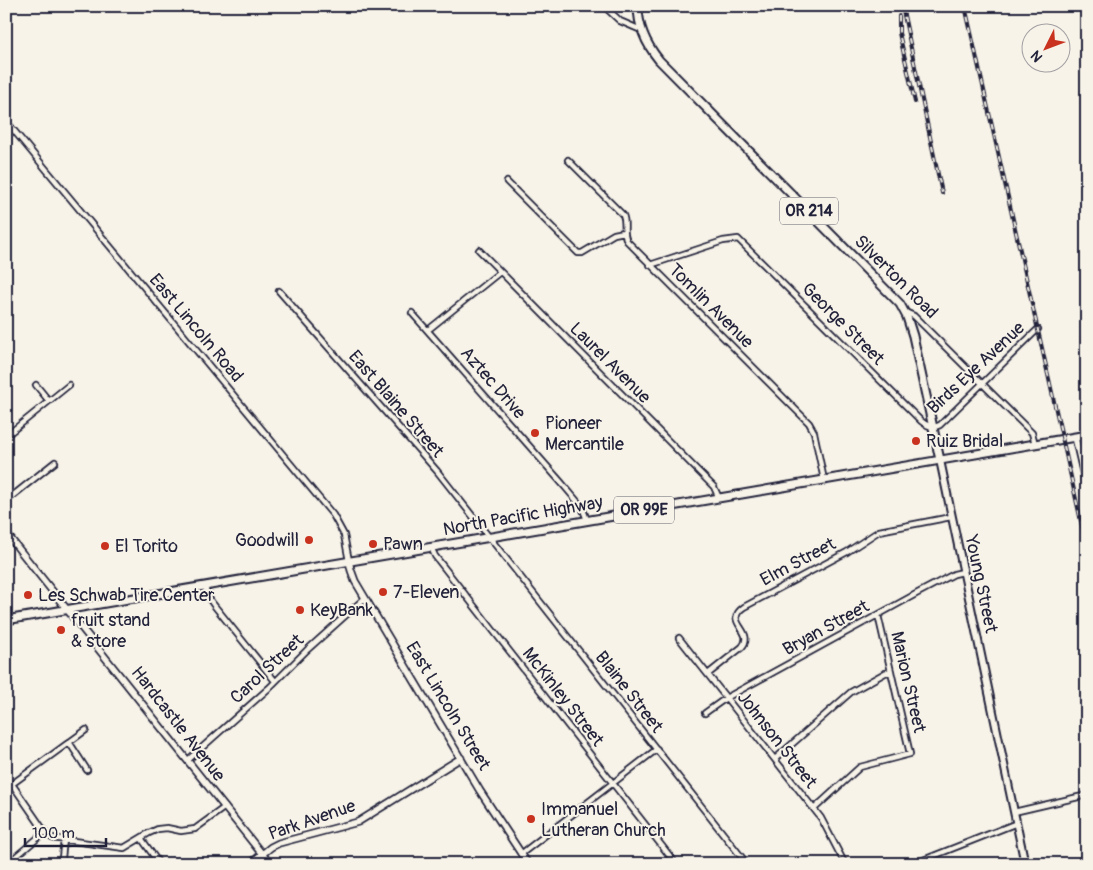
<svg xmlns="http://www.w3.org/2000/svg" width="1093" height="870" viewBox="0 0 1093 870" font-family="Pangolin,sans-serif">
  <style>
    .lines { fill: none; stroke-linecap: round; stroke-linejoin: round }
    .minor-casing { stroke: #22223b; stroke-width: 8 }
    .tertiary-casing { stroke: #22223b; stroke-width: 9 }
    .secondary-casing { stroke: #22223b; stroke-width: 10 }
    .primary-casing { stroke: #22223b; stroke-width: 11 }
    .minor { stroke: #f7f3e8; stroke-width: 4.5 }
    .tertiary { stroke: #f7f3e8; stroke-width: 5.5 }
    .secondary { stroke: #f7f3e8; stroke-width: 6 }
    .primary { stroke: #f7f3e8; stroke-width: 7 }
    .rail-casing { stroke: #22223b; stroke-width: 4 }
    .rail { stroke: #f7f3e8; stroke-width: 2; stroke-dasharray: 5.5; stroke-linecap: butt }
    .poi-dot { fill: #c8321e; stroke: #f7f3e8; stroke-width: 2 }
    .labels { text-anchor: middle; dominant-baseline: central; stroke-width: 4; stroke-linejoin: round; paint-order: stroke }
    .shield { fill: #f7f3e8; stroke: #62616f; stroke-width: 1 }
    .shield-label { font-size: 16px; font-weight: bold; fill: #22223b }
    .street-label { font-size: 18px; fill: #22223b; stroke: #f7f3e8 }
    .poi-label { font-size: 18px; fill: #22223b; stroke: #f7f3e8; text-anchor: start }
  </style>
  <rect width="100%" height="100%" fill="#f7f3e8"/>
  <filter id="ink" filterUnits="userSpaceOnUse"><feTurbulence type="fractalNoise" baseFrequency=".02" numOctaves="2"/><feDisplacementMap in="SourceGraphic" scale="10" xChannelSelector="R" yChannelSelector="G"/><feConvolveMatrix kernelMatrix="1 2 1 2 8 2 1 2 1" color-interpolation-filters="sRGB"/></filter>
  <g filter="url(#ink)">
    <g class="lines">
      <g class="minor-casing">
        <path id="minor" d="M 604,6 L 620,21 L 641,30
          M 6,121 L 333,515 L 344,535 L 349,561
          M 568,160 L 623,215 C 627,224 622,232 627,241 L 809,423 L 814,432 L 824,480
          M 507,182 L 578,253 L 582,253 L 614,234 L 624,232
          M 479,250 L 714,487 L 719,498
          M 650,265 L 723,241 L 738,239 L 921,421 C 927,426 933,429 940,425 L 1038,329
          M 279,291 L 437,471 L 747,864
          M 905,312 L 914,316 L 1032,433 L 1035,444
          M 412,313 L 560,481 L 582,507 L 587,520
          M 428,330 L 500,272
          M 36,385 L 49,401
          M 6,436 L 69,385
          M 6,501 L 55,462
          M 431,547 L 435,556 L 676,864
          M 205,586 L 208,597 L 213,604 L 275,681
          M 679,638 L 821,818 L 845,864
          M 708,674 L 742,647 C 756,631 722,622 744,607 L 847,552 L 879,531 L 951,517
          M 705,713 L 726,698 L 916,594 L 954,574 L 963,572
          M 69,742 L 87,770
          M 775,759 L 851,692 L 885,673 L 891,671
          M 188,760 L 269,688 L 307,650 L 365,598
          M 814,809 L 860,767 L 910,754 L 878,615
          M 1014,812 L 1087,795
          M 45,832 L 12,784 L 86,730
          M 141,838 L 158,862
          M 521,854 L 657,749
          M 62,858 L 64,839
          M 7,864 L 45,832 L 52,838 L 124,848 L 149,833 L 158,829 L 167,828 L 181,831 L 195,829 L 225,807
          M 913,864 L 1017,823"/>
      </g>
      <g class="tertiary-casing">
        <path id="tertiary" d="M 1075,437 L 1087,489
          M 6,533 L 270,864
          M 349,561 L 351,570 L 355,581 L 480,791 L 528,864
          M 250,864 L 271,847 L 279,843 L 358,822 L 461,758"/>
      </g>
      <g class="secondary-casing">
        <path id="secondary" d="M 940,460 L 1025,864"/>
      </g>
      <g class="primary-casing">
        <path id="primary" d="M 638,6 C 638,27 646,44 659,60 L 900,304 L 907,317 L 913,336 L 940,460
          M 6,620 L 1087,435"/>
      </g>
      <use href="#minor" class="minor"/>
      <use href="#tertiary" class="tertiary"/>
      <use href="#secondary" class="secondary"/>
      <use href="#primary" class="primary"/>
      <g class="rail-casing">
        <path id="rail" d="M 902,6 L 942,193
          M 965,6 L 1087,548
          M 899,16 L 899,33 L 915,102"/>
      </g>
      <use href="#rail" class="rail"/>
    </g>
  </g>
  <g class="poi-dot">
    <circle cx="535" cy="433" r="5"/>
    <circle cx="916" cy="441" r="5"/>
    <circle cx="309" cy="540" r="5"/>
    <circle cx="373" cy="544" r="5"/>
    <circle cx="105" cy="546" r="5"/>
    <circle cx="383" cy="592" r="5"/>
    <circle cx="28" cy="595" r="5"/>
    <circle cx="300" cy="610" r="5"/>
    <circle cx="61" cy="630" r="5"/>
    <circle cx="531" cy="819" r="5"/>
  </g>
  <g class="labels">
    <g class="shield">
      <rect x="780" y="197.5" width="58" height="27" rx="4"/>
      <rect x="614" y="496.5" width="60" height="27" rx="4"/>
    </g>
    <g class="shield-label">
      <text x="809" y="211">OR 214</text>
      <text x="644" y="510">OR 99E</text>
    </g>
    <g class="street-label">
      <text transform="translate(896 277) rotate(45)">Silverton Road</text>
      <text transform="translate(711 306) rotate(45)">Tomlin Avenue</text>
      <text transform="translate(843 324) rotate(45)">George Street</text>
      <text transform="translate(196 328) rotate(50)">East Lincoln Road</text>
      <text transform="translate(610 363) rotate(45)">Laurel Avenue</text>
      <text transform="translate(976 368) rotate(-43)">Birds Eye Avenue</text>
      <text transform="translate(493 383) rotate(49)">Aztec Drive</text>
      <text transform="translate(396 404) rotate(49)">East Blaine Street</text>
      <text transform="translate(523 516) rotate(-10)">North Pacific Highway</text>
      <text transform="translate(798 562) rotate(-28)">Elm Street</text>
      <text transform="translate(981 584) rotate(78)">Young Street</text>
      <text transform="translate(826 628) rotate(-29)">Bryan Street</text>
      <text transform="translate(267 669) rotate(-43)">Carol Street</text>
      <text transform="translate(908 682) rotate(77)">Marion Street</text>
      <text transform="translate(629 692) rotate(52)">Blaine Street</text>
      <text transform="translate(563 697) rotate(52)">McKinley Street</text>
      <text transform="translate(448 706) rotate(59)">East Lincoln Street</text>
      <text transform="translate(178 724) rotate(52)">Hardcastle Avenue</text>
      <text transform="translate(777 740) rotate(52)">Johnson Street</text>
      <text transform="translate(312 820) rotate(-19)">Park Avenue</text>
    </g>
    <g class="poi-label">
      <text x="545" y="423">Pioneer<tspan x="545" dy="21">Mercantile</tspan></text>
      <text x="926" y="441">Ruiz Bridal</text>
      <text x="299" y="540" text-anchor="end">Goodwill</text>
      <text x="383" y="544">Pawn</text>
      <text x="115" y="546">El Torito</text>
      <text x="393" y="592">7-Eleven</text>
      <text x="38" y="595">Les Schwab Tire Center</text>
      <text x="310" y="610">KeyBank</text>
      <text x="71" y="620">fruit stand<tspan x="71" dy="21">&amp; store</tspan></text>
      <text x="541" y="809">Immanuel<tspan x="541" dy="21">Lutheran Church</tspan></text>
    </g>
  </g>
  <rect width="1093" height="870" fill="none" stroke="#f7f3e8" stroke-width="25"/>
  <rect x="12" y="12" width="1068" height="845" fill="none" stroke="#22223b" stroke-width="2" filter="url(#ink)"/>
  <g transform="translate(1046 48) rotate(228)"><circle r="24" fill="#f7f3e8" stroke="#a29fa3"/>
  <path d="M0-4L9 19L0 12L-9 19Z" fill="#c8321e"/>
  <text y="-8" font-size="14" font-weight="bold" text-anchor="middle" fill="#22223b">N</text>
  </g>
  <path d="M25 838v8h81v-8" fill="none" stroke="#22223b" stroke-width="2.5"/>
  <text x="32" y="838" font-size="15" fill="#22223b" stroke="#f7f3e8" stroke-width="4" paint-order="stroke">100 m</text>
</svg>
